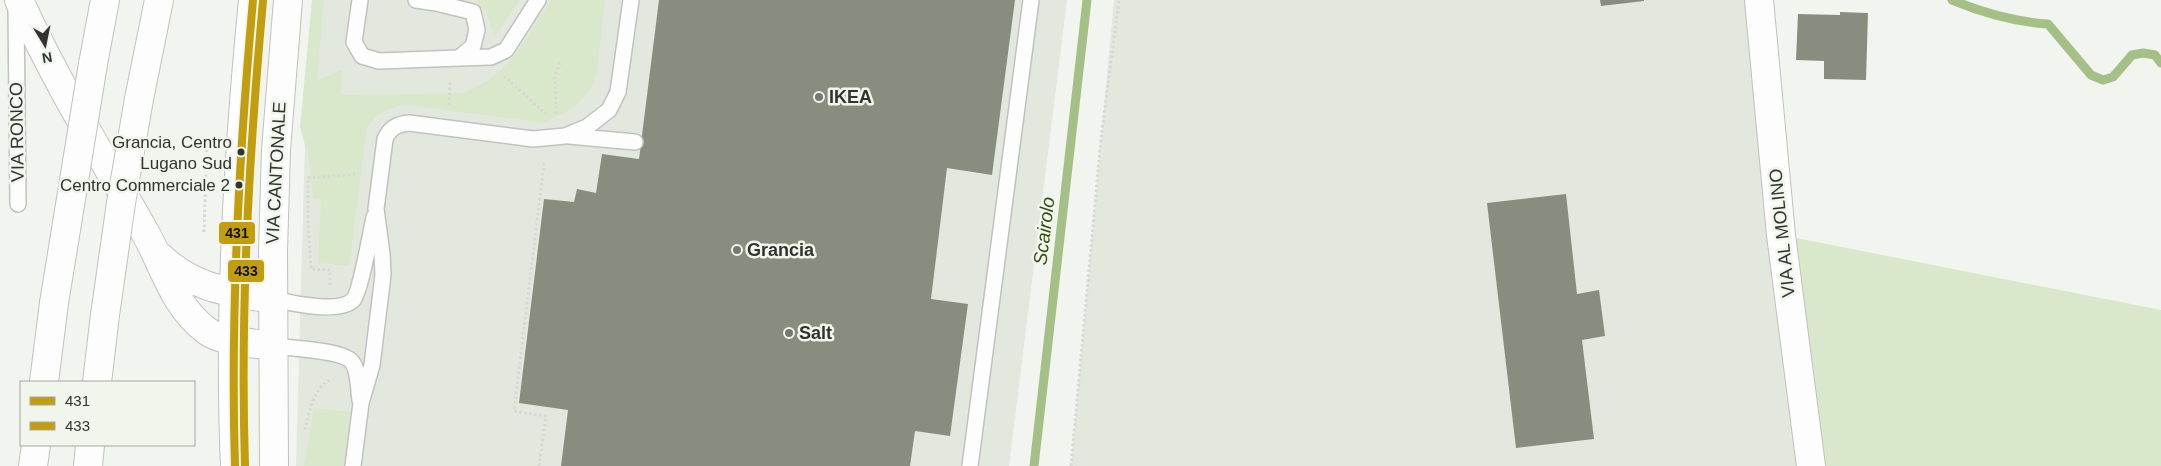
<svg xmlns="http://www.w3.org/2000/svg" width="2161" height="466" viewBox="0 0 2161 466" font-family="Helvetica,sans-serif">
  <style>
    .built { fill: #e3e8de }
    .green { fill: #d9e8cb }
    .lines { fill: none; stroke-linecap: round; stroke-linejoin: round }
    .stream { stroke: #a5c087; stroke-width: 9 }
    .building { fill: #878e7f }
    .service-casing { stroke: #c1c2bf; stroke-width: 18 }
    .minor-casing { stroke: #c1c2bf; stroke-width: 30 }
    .tertiary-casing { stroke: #c1c2bf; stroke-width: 30 }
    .secondary-casing { stroke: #c1c2bf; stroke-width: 30 }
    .motorway-casing { stroke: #c1c2bf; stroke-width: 30 }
    .path { stroke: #d8d8d7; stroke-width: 3; stroke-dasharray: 2.5 2.5; stroke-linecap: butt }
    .service { stroke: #fdfdfd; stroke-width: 15 }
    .minor { stroke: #fdfdfd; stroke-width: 28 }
    .tertiary { stroke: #fdfdfd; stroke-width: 28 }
    .secondary { stroke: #fdfdfd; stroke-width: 28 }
    .motorway { stroke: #fdfdfd; stroke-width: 28 }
    .motorway-bridge-casing { stroke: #c1c2bf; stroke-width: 30; stroke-linecap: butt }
    .motorway-bridge { stroke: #fdfdfd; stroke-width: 28 }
    .bus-1-casing { stroke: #f1f6ed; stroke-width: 11 }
    .bus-2-casing { stroke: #f1f6ed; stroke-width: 11 }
    .bus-1 { stroke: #c29e0e; stroke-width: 8 }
    .bus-2 { stroke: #c29e0e; stroke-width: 8 }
    .poi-dot { fill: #757773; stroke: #f1f6ed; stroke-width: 2 }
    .bus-dot { fill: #323330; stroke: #f1f6ed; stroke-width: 2 }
    .labels { text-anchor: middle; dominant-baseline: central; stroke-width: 5; stroke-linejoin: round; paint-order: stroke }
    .bus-label { font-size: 17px; fill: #323330; stroke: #f1f6ed; text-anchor: end }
    .poi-label { font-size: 18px; font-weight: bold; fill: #323330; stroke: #f1f6ed; text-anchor: start }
    .street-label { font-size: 18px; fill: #323330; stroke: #f1f6ed }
    .water-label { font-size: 19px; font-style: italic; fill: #354c13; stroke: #f1f6ed }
    .line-badge { stroke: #f1f6ed; stroke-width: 2 }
    .pale-badge-label { font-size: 14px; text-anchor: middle; font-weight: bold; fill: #111 }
  </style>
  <rect width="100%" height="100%" fill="#f1f4ef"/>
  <path class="built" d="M 313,0 L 1067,0 L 1009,466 L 296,466 L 307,71 Z
    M 1114,0 L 1759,0 L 1811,466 L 1071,466 Z"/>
  <path class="green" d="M 312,0 L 324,0 L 317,80 L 342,70 L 341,95 L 462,93 C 507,78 527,37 551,0 L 605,0 L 597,72 L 591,88 L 575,107 L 544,123 L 407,105 C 388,107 380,112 367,127 L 349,266 L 318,263 L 321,200 L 313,199 L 310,164 L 300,127 Z
    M 475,0 L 520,0 L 494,38 L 486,11 Z
    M 1781,235 L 2161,310 L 2161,466 L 1811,466 Z
    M 314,408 L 350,412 L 344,466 L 304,466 Z"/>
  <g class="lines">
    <path class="stream" d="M 1952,0 C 1981,12 2017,22 2048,24 L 2091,75 L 2103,80 L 2113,77 L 2132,55 L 2143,53 L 2155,55 L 2161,63
      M 1034,466 L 1087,0"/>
  </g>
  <path class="building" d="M 659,0 L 1015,0 L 992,175 L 947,168 L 931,299 L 968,304 L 950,436 L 915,431 L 910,466 L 561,466 L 568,410 L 519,403 L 544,199 L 574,202 L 577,189 L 596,193 L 602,154 L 639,159 Z
    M 1600,0 L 1644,0 L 1644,1 L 1601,6 Z
    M 1840,12 L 1868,13 L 1866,80 L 1824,79 L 1824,61 L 1796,60 L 1798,14 L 1840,15 Z
    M 1566,194 L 1577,294 L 1599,290 L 1605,336 L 1582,340 L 1594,439 L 1516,448 L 1487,203 Z"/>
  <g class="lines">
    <g class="service-casing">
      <path id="service" d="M 360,0 L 354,42 L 362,56 L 379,61 L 459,58 L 473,46 L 477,30 L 473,12 L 436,3 L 416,0
        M 16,8 L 18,204
        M 459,58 L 491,57 L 506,50 L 538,0
        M 569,136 L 635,142
        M 273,299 C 291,303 339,314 353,300 C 360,293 371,232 374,217
        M 273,346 C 289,348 343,350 352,362 C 359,371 358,388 360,400
        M 353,466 L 361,403 L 372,365 L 383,275 L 382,254 L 376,209 L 385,139 C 390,128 397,124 409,123 L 533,139 L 565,136 L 587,127 L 609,110 L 618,92 L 631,0
        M 970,466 L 1031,0"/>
    </g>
    <g class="minor-casing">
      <path id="minor" d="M 1759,0 L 1781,235 L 1811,466"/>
    </g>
    <g class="tertiary-casing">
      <path id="tertiary" d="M 19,0 C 56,82 103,158 147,236 C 165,269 175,308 207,331 C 222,342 254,343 273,346
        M 159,256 C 194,289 228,292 273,299"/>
    </g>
    <g class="secondary-casing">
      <path id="secondary" d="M 235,466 C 228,313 238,153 253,0
        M 274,466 L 273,251 L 276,150 L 288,0"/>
    </g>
    <g class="motorway-casing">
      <path id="motorway" d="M 93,64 L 105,0
        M 139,99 L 159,0
        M 44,382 L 54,303
        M 97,382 L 105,315
        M 33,466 L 36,445
        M 88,466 L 90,445"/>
    </g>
    <path class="path" d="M 504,76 L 546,114
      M 449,105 L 450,82
      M 556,114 L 555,75 L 560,63
      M 204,232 L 207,143
      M 330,285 L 330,270 L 311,269 L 308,223 L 308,178 L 357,174
      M 305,430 C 309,412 313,390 329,380
      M 539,466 L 546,416 L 514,411 L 544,164 L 546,163
      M 1071,466 L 1101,138 L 1119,0"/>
    <use href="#service" class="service"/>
    <use href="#minor" class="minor"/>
    <use href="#tertiary" class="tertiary"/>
    <use href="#secondary" class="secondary"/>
    <use href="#motorway" class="motorway"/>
    <g class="motorway-bridge-casing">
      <path id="motorway-bridge" d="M 54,303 L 93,64
        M 105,315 L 121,203 L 139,99"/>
    </g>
    <use href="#motorway-bridge" class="motorway-bridge"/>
    <g class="bus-1-casing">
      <path id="bus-1" d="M 235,466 C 230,310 239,155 253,0"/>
    </g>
    <g class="bus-2-casing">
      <path id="bus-2" d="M 245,466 C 240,310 249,156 263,1"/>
    </g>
    <use href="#bus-1" class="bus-1"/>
    <use href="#bus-2" class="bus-2"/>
  </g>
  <g class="poi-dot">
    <circle cx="819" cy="97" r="5"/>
    <circle cx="737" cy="250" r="5"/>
    <circle cx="789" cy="333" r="5"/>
  </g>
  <g class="bus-dot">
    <circle cx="241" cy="152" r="4.5"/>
    <circle cx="239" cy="185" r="4.5"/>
  </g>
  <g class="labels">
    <g class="bus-label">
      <text x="232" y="142">Grancia, Centro<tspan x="232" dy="21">Lugano Sud</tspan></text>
      <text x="230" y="185">Centro Commerciale 2</text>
    </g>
    <g class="poi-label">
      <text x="829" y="97">IKEA</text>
      <text x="747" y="250">Grancia</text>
      <text x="799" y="333">Salt</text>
    </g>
    <g class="street-label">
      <text transform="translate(17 132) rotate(-91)">VIA RONCO</text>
      <text transform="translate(276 173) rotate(-87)">VIA CANTONALE</text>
      <text transform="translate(1782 233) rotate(-96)">VIA AL MOLINO</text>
    </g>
    <g class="water-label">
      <text transform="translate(1044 231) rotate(-83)">Scairolo</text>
    </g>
  </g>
  <g class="line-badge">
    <rect x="218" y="221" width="38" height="24" rx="5" fill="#c29e0e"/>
    <rect x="227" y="259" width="38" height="24" rx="5" fill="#c29e0e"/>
  </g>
  <g class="pale-badge-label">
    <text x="237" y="238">431</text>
    <text x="246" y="276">433</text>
  </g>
  <rect x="20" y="381" width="175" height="65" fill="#f1f6ed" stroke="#a5a8a1"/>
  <rect x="30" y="397" width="25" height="8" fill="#c29e0e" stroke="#a5a8a1"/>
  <text x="65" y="406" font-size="15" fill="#323330">431</text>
  <rect x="30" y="422" width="25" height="8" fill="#c29e0e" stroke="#a5a8a1"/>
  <text x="65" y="431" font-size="15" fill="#323330">433</text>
  <g transform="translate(45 45) rotate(170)" stroke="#f1f6ed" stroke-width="4" paint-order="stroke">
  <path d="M0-4L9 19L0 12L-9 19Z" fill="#323330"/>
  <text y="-8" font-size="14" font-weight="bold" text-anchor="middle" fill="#323330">N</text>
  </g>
</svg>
